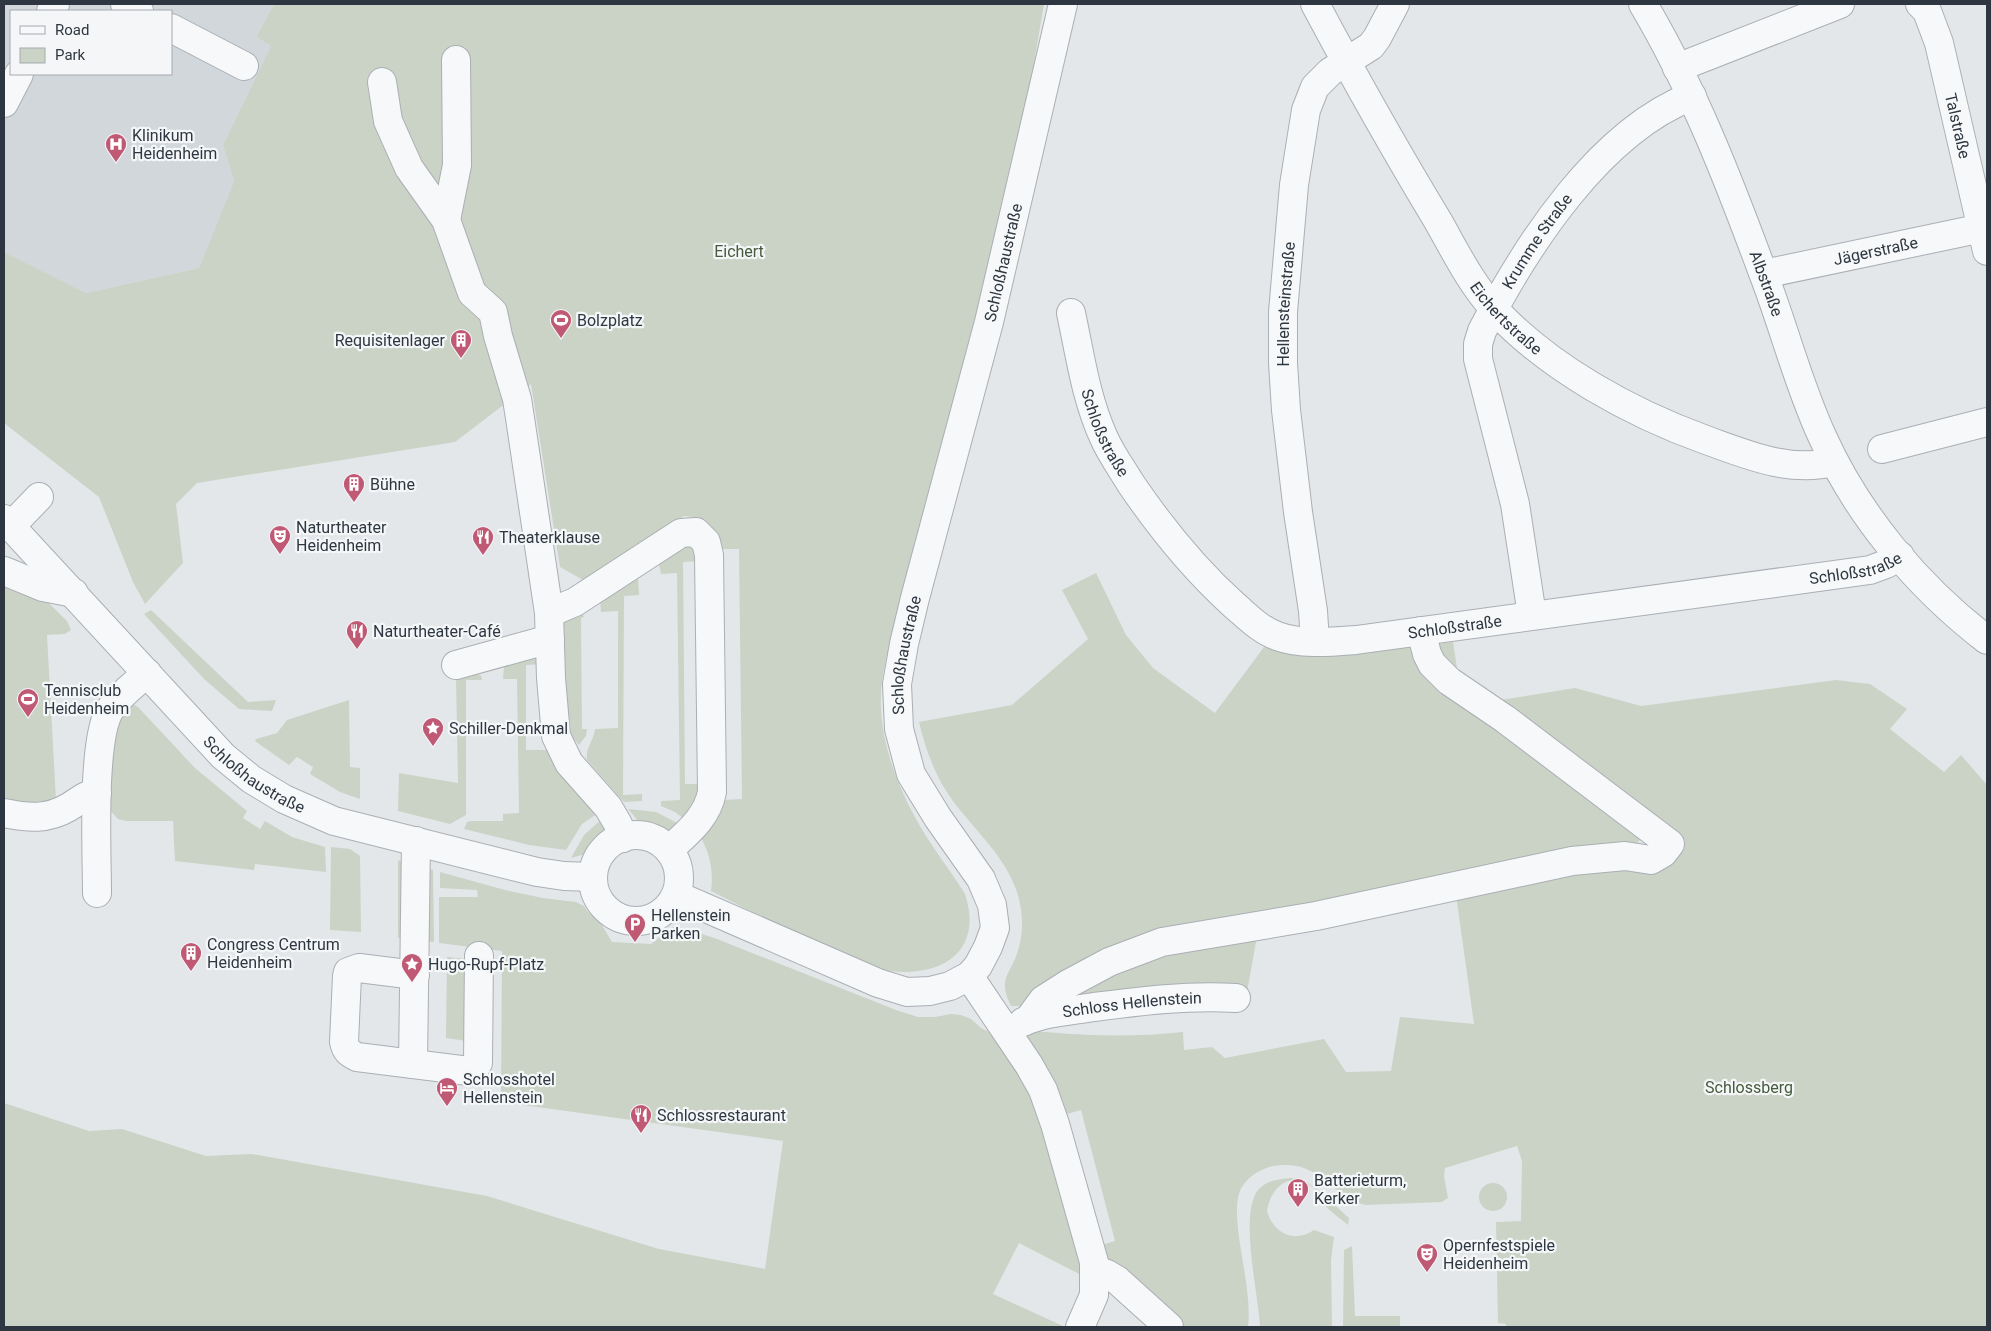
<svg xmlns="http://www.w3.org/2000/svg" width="1991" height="1331" viewBox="0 0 1991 1331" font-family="Roboto,sans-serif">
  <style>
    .built { fill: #d2d7dc; fill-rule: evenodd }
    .green { fill: #cbd3c6; fill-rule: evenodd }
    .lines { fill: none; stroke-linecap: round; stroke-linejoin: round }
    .minor-casing { stroke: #aaafb4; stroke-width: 30 }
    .minor { stroke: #f6f8f9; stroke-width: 28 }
    .labels { text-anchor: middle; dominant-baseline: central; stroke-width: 4.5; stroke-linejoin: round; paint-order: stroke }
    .street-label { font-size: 16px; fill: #2e3741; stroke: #f4f6f8 }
    .poi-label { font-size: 16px; fill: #2e3741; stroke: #f4f6f8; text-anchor: start }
    .park-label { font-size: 16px; fill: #465b3c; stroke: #f4f6f8 }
  </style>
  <rect width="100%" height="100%" fill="#e4e7ea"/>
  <path class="built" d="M 4,4 L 274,4 L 256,37 L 271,46 L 223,145 L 234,181 L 199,268 L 86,293 L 4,252 ZM 11,11 L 171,11 L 171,74 L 11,74 Z"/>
  <path class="green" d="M 274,4 L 1044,4 L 1017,163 L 889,648 C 886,660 883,671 882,682 C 876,728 893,777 915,817 C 929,844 949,868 965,894 C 987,961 926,983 872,967 L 754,913 L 711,891 C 714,868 709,850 697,831 L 721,800 L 742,799 L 739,549 L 716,549 L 715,531 L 701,518 L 684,516 L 583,580 L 560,567 L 531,384 L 455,442 L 197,483 L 176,504 L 183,563 L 145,604 L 133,582 L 99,497 L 4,423 L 4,252 L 86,293 L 199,268 L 234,181 L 223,145 L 271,46 L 256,37 Z
    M 677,542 L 695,545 L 699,561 L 683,562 L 685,784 L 704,784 L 687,821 L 675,812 L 661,806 L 661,801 L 680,800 L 677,573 L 661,574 L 658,560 Z
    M 4,559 L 67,621 L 71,630 L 65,634 L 47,635 L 56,800 L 4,805 Z
    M 1096,573 L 1126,635 L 1153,668 L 1215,713 L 1264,647 L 1287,653 L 1321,655 L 1415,646 L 1488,702 L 1575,688 L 1641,706 L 1836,680 L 1870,684 L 1907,709 L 1890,729 L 1944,772 L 1961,755 L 1987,785 L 1987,1327 L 1506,1327 L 1506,1324 L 1498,1323 L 1496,1222 L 1521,1221 L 1522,1161 L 1517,1146 L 1445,1168 L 1444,1176 L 1448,1198 L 1442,1202 L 1366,1205 C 1340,1200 1327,1175 1301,1167 C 1290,1164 1275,1164 1264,1169 C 1254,1173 1244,1181 1240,1191 C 1237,1198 1237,1207 1237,1214 C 1238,1250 1252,1292 1248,1327 L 1180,1327 L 1109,1262 L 1101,1245 L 1115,1241 L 1081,1110 L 1067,1114 L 1054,1084 L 1018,1029 C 1073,1036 1129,1038 1183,1032 L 1184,1050 L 1212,1047 L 1225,1058 L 1324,1039 L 1346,1072 L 1391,1071 L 1400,1017 L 1474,1024 L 1454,880 L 1258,919 L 1033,999 L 1020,1006 L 1011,1006 C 1008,1000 1004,991 1005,984 C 1005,976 1012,966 1015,959 C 1024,938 1024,914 1017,892 C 1003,850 965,823 943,786 C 932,766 924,744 919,722 L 1012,705 L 1088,639 L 1062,590 ZM 1649,825 L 1685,847 L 1634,849 Z
    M 638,576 L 639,595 L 624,596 L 623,795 L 642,794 L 642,801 L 624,802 L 587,760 C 585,748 594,740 595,729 L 618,728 L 618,611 L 601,612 L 600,599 Z
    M 151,610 L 248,702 L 276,700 L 272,711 L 239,709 L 204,679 L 144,614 Z
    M 582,613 L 584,617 L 581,618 L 582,729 L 587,729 L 586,736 L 579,745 L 572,737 L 567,722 L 563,617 Z
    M 1453,642 L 1459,681 L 1442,665 L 1438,644 Z
    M 535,653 L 543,664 L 526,665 L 526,750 L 553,750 L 601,811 L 582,824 L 566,850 L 529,845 L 464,829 L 467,822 L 471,821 L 503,821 L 503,814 L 519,813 L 517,679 L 503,679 L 504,666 Z
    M 475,672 L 481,676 L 482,680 L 466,680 L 466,815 L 450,824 L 398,811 L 399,773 L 458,783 L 456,679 Z
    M 349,700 L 350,767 L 360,768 L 360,799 L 340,792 L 310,774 L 313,767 L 297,757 L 289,765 L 255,741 L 256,739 L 277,733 L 287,720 Z
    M 131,703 L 138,707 L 195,768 L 247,811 L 243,818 L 260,829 L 265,821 L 292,837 L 325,847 L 326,872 L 255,864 L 254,870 L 175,861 L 173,821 L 126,821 L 118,819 L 108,808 L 116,718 Z
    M 628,809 L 656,812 L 681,825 L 666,836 L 645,829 Z
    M 603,818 C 608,845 595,852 571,858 L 584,835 Z
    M 331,847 L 350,849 L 360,856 L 361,932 L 330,930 Z
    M 398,860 L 407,864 L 407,939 L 398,938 Z
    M 426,869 L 433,870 L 434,942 L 422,941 Z
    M 440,872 L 505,890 L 543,898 L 576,902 L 584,906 L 588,912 L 600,922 L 612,942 L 651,944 L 673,927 L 684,928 L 717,939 L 896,1010 L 918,1017 L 935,1017 L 951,1014 L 961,1015 L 971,1019 L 981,1028 L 996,1035 L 1031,1092 L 1085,1254 L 1083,1276 L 1019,1243 L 993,1294 L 1065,1327 L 4,1327 L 4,1103 L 89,1131 L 122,1129 L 206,1156 L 252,1154 L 487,1196 L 659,1249 L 765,1269 L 783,1141 L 501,1102 L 502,951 L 439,943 L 439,897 L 478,897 L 477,890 L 440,888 Z
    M 1258,931 L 1247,992 L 1058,1007 L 1122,961 Z
    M 447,957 L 467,959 L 466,1041 L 446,1038 Z
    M 1291,1178 C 1316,1181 1330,1202 1349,1218 L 1348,1225 C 1340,1218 1327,1210 1322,1201 C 1318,1195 1318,1190 1311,1186 C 1289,1170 1270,1189 1267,1211 C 1273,1233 1294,1244 1314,1230 L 1334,1237 L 1331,1260 L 1332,1327 L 1260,1327 C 1259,1297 1238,1211 1259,1189 C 1268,1180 1279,1179 1291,1178 Z
    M1479 1197a14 14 0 1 1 28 0a14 14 0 1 1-28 0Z
    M 1352,1246 L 1355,1316 L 1400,1316 L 1400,1327 L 1343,1327 L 1344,1250 Z"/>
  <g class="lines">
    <g class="minor-casing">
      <g id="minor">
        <path d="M 125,4 L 139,11"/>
        <path id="s1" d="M 1315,4 C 1354,77 1395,150 1438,221 C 1455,251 1471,284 1495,310 C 1549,368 1631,413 1706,440 C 1748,455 1789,473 1834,462"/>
        <path id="s2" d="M 1643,4 C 1693,88 1729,181 1763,273 C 1784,327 1798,384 1822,436 C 1858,516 1918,587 1987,640"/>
        <path id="s3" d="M 1920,4 L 1927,11 L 1939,43 L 1987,251"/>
        <path d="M 51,11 L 55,4"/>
        <path d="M 171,28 L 244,66"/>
        <path d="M 1677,68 L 1840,4"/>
        <path d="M 382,82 L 388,121 L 409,168 L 446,220 L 472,293 L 493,312 L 498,336 L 517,399 L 520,418 L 549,613 L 551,678 L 556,736 L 569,763 L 608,807 L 618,824 L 623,838"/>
        <path d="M 4,103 L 19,74"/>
        <path d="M 446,220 L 457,165 L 456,60"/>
        <path id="s4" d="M 1764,274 L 1987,227"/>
        <path id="s5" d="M 1071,313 C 1080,355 1086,399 1104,438 C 1111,454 1122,469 1131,484 C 1161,528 1194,569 1234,605 C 1247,616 1260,630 1277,636 C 1301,645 1331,642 1356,640 L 1870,570 L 1886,564 L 1900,556"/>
        <path d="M 1882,449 L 1987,422"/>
        <path id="s6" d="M 4,519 L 223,756 L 251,779 L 284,799 L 334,821 L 537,872 L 564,876 L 593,877"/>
        <path d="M 11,526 L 39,497"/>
        <path d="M 4,571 L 43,587 L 74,593"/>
        <path d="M 549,613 L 575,602 L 681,533 L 696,532 L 706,542 L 709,555 L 712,792 C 707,818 687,833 669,850"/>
        <path id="s7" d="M 1532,615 L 1515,504 L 1478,359 L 1478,344 L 1482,331 C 1526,246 1599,132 1692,96"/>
        <path id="s8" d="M 1315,642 L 1313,611 L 1298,512 L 1286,410 L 1283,363 L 1283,312 L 1294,185 L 1306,110 L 1315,87 L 1330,72 L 1371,46 L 1377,38 L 1395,4"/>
        <path d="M 456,665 L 550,639"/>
        <path d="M 4,813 C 28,818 47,820 69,807 C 79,801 86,794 97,793"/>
        <circle cx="636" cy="878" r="43"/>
        <path d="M 97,893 C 97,853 91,737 111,708 C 121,694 135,684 147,673"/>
        <path id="s9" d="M 676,895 L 878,983 L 907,992 L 930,991 L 950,986 L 969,976 L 978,966 L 988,947 L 995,928 L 992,905 L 981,879 L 938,818 L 911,774 L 899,729 L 897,684 L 904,644 L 915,598 L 989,322 L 1063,4"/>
        <path d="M 415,975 L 359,968 L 348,972 L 347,976 L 344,1042 C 346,1051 349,1053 357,1057 L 469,1071 L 475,1068 L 478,1063 L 479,956"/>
        <path d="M 969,976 L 1029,1065 L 1043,1090 L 1055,1124 L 1094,1262 L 1094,1295 L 1080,1327"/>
        <path d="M 1029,1019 L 1043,1000 L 1068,984 L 1109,962 L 1162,942 L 1316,916 L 1572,861 L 1625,856 L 1651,860 L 1663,853 L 1670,844 L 1505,719 L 1449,681 L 1432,664 L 1427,654 L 1421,631"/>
        <path id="s10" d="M 1023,1022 C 1045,1012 1070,1011 1094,1007 C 1141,1001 1188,995 1236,998"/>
        <path d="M 413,1064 L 416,841"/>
        <path d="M 1094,1269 L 1107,1274 L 1117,1280 L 1169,1327"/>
      </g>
    </g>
    <use href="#minor" class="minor"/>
  </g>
  <defs>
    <g id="hospital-pin" transform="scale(1.125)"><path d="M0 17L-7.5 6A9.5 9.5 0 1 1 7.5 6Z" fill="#c05974" stroke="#f4f6f8"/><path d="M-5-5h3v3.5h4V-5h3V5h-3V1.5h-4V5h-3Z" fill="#fff"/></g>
    <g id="stadium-pin" transform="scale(1.125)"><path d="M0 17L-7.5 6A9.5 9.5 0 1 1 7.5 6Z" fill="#c05974" stroke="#f4f6f8"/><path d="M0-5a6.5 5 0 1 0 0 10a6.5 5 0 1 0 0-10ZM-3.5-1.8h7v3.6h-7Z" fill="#fff"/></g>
    <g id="building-pin" transform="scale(1.125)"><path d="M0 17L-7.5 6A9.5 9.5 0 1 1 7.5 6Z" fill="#c05974" stroke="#f4f6f8"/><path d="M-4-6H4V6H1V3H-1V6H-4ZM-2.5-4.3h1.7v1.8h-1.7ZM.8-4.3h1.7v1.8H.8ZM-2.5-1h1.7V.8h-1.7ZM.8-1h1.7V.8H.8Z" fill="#fff"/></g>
    <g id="theatre-pin" transform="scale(1.125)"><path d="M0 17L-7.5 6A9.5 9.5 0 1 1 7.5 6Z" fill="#c05974" stroke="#f4f6f8"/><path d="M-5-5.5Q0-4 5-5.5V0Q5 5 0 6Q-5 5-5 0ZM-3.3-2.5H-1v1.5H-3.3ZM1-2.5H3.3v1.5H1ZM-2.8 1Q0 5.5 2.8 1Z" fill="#fff"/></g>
    <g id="restaurant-pin" transform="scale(1.125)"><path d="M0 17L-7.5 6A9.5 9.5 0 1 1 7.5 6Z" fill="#c05974" stroke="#f4f6f8"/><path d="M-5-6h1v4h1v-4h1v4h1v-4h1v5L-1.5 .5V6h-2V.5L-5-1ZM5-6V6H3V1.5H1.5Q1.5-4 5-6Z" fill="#fff"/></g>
    <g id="sight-pin" transform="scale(1.125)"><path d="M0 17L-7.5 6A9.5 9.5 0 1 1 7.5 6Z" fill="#c05974" stroke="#f4f6f8"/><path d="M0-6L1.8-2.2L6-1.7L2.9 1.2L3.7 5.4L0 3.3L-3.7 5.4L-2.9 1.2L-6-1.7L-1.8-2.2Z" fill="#fff"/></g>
    <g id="parking-pin" transform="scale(1.125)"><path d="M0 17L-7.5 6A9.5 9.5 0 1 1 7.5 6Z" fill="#c05974" stroke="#f4f6f8"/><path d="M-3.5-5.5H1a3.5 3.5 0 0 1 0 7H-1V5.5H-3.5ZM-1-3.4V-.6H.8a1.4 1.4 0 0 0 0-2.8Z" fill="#fff"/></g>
    <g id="hotel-pin" transform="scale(1.125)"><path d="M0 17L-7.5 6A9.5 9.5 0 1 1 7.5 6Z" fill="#c05974" stroke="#f4f6f8"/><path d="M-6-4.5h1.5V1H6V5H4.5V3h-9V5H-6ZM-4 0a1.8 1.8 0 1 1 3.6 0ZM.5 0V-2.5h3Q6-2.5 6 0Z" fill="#fff"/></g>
  </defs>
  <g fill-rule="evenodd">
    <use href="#hospital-pin" x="116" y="144"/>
    <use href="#stadium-pin" x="561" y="320"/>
    <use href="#building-pin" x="461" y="340"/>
    <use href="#building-pin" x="354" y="484"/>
    <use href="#theatre-pin" x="280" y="536"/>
    <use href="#restaurant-pin" x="483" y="537"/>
    <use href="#restaurant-pin" x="357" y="631"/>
    <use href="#stadium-pin" x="28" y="699"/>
    <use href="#sight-pin" x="433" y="728"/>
    <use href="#parking-pin" x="635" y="924"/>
    <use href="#building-pin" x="191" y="953"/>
    <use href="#sight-pin" x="412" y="964"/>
    <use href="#hotel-pin" x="447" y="1088"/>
    <use href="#restaurant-pin" x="641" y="1115"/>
    <use href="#building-pin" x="1298" y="1189"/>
    <use href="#theatre-pin" x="1427" y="1254"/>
  </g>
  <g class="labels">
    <g class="street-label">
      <text stroke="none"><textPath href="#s3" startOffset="129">Talstraße</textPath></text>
      <text stroke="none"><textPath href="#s7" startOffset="396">Krumme Straße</textPath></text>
      <text stroke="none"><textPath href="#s4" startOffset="114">Jägerstraße</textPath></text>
      <text stroke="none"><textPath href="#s9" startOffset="1075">Schloßhaustraße</textPath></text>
      <text stroke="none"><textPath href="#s2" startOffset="306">Albstraße</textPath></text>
      <text stroke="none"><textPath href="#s8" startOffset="340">Hellensteinstraße</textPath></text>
      <text stroke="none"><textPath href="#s1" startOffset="369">Eichertstraße</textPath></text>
      <text stroke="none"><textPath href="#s5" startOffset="125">Schloßstraße</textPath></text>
      <text stroke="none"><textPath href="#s5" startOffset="980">Schloßstraße</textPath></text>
      <text stroke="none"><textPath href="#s5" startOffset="575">Schloßstraße</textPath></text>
      <text stroke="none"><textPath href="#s9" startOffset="670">Schloßhaustraße</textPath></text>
      <text stroke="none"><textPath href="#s6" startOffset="359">Schloßhaustraße</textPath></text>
      <text stroke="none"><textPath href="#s10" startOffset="111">Schloss Hellenstein</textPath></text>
    </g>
    <g class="poi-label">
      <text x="132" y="135">Klinikum<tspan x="132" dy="18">Heidenheim</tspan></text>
      <text x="577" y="320">Bolzplatz</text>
      <text x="445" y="340" text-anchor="end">Requisitenlager</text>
      <text x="370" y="484">Bühne</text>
      <text x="296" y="527">Naturtheater<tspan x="296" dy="18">Heidenheim</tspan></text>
      <text x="499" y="537">Theaterklause</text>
      <text x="373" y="631">Naturtheater-Café</text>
      <text x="44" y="690">Tennisclub<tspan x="44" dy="18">Heidenheim</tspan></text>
      <text x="449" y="728">Schiller-Denkmal</text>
      <text x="651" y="915">Hellenstein<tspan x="651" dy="18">Parken</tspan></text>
      <text x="207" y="944">Congress Centrum<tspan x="207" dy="18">Heidenheim</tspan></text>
      <text x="428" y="964">Hugo-Rupf-Platz</text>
      <text x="463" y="1079">Schlosshotel<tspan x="463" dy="18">Hellenstein</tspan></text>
      <text x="657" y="1115">Schlossrestaurant</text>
      <text x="1314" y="1180">Batterieturm,<tspan x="1314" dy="18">Kerker</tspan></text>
      <text x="1443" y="1245">Opernfestspiele<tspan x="1443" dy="18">Heidenheim</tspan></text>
    </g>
    <g class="park-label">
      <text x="739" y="251">Eichert</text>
      <text x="1749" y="1087">Schlossberg</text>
    </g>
  </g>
  <rect width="1991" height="1331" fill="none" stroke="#2e3741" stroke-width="10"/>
  <rect x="10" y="10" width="162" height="65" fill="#f4f6f8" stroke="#a5aaaf"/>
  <rect x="20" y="26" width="25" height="8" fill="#f6f8f9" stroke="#a5aaaf"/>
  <text x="55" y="35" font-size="15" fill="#2e3741">Road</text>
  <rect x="20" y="48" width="25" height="15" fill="#cbd3c6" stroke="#a5aaaf"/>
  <text x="55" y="60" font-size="15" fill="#2e3741">Park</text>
</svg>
